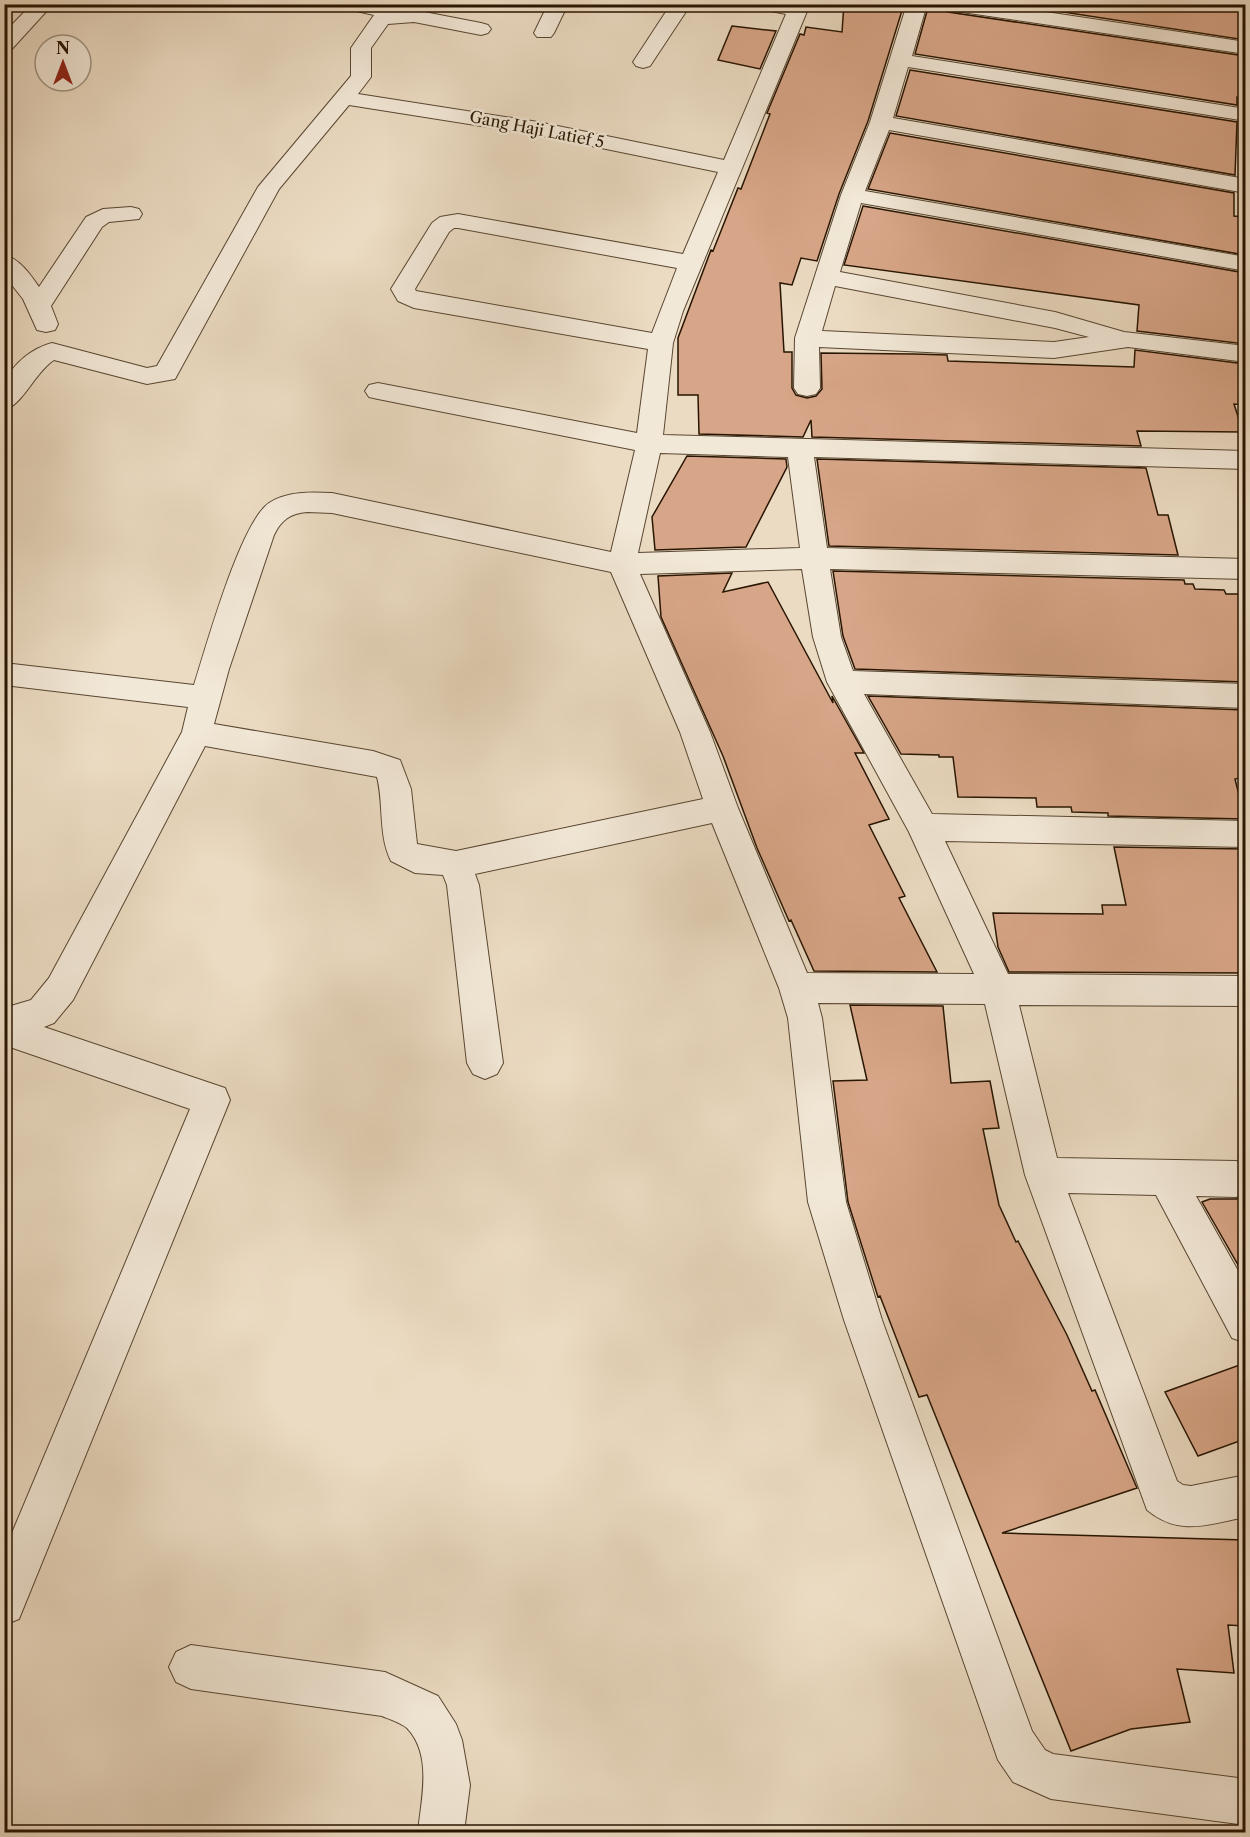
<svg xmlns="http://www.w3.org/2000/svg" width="1250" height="1837" viewBox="0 0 1250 1837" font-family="'Libre Caslon Text',serif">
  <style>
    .building { fill: #d7a587; stroke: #281501; stroke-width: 1.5 }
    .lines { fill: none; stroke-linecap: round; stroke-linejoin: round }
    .street-casing { stroke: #594631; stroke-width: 2 }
    .street { fill: #f2e8d7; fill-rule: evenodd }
    .labels { text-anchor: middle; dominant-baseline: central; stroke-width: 5; stroke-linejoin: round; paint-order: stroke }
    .far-street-label { font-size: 16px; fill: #281501; stroke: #f2e8d7 }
  </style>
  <rect width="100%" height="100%" fill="#ebdbc2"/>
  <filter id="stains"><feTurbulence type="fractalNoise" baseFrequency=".00333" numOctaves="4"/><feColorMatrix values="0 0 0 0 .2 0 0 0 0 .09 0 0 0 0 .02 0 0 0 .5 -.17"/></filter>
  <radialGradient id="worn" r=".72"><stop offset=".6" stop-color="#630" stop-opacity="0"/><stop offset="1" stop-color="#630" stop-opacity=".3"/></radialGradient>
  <path class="building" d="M 844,4 L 904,4 L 868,121 L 839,194 L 817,261 L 801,258 L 792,285 L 780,283 L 784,352 L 792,352 L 792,388 L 796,395 L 807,398 L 816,396 L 822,389 L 821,353 L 914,354 L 947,355 L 948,361 L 1134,367 L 1135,350 L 1245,364 L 1245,405 L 1234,404 L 1243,432 L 1137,431 L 1141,446 L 812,437 L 811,420 L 803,437 L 699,434 L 698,395 L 678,395 L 678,338 L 711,250 L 713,251 L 738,188 L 741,189 L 770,114 L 767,113 L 800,34 L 804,35 L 806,27 L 842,32 Z
    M 929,4 L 936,4 L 940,10 L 948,12 L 1245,56 L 1245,98 L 1237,97 L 1237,105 L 915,54 Z
    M 1011,4 L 1245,4 L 1245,40 Z
    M 732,26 L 776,31 L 760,69 L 718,60 Z
    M 910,70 L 1237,122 L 1235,175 L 896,116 Z
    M 890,133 L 1234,193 L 1234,216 L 1245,217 L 1245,255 L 868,189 Z
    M 863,206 L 1245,273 L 1245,344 L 1137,331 L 1139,305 L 844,265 Z
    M 687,456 L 786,459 L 787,467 L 746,547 L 655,550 L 652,517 Z
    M 817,459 L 1146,468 L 1158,515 L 1168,515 L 1178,555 L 829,546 Z
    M 833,571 L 1184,580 L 1185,584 L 1193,584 L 1195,589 L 1224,590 L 1226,594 L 1245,594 L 1245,682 L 855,669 L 843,636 Z
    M 732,573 L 723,592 L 768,582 L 833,703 L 832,696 L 864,753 L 855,753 L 889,819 L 869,825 L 905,896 L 899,898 L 937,972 L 814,971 L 791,920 L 789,921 L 757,848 L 723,756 L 661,617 L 658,576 Z
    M 868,696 L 1245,710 L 1245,777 L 1235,779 L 1245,819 L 1108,816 L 1108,813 L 1072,812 L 1071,807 L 1037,807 L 1036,798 L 958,797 L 953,757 L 939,757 L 939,755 L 901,754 Z
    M 1114,847 L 1245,849 L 1245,973 L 1009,972 L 998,947 L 993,913 L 1103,914 L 1102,905 L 1126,905 Z
    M 850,1005 L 943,1006 L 951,1083 L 990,1081 L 999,1128 L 983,1129 L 999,1205 L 1016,1242 L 1018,1241 L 1067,1335 L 1092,1391 L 1095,1390 L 1137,1488 L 1002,1533 L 1245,1540 L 1245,1626 L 1228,1625 L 1234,1673 L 1177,1669 L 1190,1722 L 1131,1729 L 1071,1751 L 927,1395 L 919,1397 L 880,1296 L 878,1297 L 848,1202 L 833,1081 L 867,1080 Z
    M 1245,1196 L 1245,1277 L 1202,1202 L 1210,1199 L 1236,1199 Z
    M 1245,1363 L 1245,1439 L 1198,1456 L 1165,1392 Z"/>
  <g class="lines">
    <g class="street-casing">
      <path id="street" d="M 32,4 L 53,4 L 11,50 L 4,52 L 4,33 Z
        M 340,4 L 401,4 L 397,12 L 414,10 L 481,23 L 488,25 L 491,29 L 488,33 L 481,35 L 414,22 L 388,24 L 371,48 L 371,77 L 358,94 L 538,122 L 724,160 L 786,14 L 756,8 L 753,4 L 810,4 L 683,311 L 673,343 L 663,435 L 1246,451 L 1246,469 L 814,457 L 827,548 L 1246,559 L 1246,579 L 830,569 L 841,637 L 853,671 L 1246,684 L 1246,708 L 864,694 L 932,814 L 1246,821 L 1246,847 L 945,841 L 1008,974 L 1246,976 L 1246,1006 L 1019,1005 L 1057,1158 L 1236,1161 L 1246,1165 L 1246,1193 L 1236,1197 L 1196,1196 L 1246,1285 L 1246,1343 L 1232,1338 L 1156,1195 L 1068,1193 L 1177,1481 L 1183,1485 L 1191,1486 L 1246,1475 L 1246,1517 C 1208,1524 1180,1537 1147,1510 L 1025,1175 L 985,1004 L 818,1003 L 822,1018 L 846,1202 L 882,1320 L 1032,1731 L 1045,1750 L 1053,1754 L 1246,1779 L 1246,1825 L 1051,1799 L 1013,1782 L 998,1760 L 844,1320 L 808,1202 L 788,1018 L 779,988 L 712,823 L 475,874 L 479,885 L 503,1063 L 497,1074 L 485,1079 L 473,1074 L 467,1063 L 447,885 L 443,875 L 415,873 L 391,861 C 378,835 384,804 377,777 L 205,746 L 73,1000 L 54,1023 L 44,1027 L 225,1088 L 230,1100 L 19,1619 L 4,1625 L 4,1552 L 190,1109 L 4,1045 L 4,1008 L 31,1000 L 49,978 L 182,732 L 188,707 L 4,685 L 4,663 L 194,685 C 206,648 240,523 269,503 C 287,491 311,492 332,493 L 611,552 L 635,450 L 378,399 L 369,397 L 365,391 L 369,385 L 378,383 L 637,433 L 648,349 L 414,308 L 398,301 L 391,289 L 432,223 L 440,217 L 458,214 L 683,254 L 718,172 L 538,135 L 349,105 L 279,189 L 175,379 L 147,384 L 54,360 C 35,372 23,405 4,410 C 4,402 2,389 5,382 C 13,363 33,348 52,343 L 147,368 L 157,366 L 258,187 L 351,76 L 351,48 L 374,15 L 343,8 ZM 454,228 L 458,228 L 677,268 L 652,333 L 416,291 L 415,289 L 449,232 ZM 660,453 L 788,457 L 800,548 L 638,553 ZM 307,512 L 332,513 L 611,572 L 680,732 L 703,799 L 456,851 L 417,844 L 411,789 L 400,760 L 373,751 L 214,724 L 229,669 L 274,535 C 281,520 291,513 307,512 ZM 802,569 L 813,637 L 827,682 L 909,832 L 974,974 L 807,973 L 738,808 L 710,732 L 640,574 Z
        M 548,4 L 568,4 L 554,33 L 551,37 L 537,37 L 534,33 Z
        M 671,4 L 691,4 L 650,66 L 643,68 L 636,66 L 633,62 Z
        M 907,4 L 927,4 L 912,56 L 1246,109 L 1246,121 L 908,67 L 893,118 L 1246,179 L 1246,193 L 889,130 L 865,191 L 1246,257 L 1246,271 L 861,203 L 840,272 L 1055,312 L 1124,332 L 1246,346 L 1246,362 L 1128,347 L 1054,358 L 819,347 L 820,388 L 816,394 L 807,396 L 798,394 L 794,388 L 795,338 L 841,195 L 870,122 ZM 835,286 L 1055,328 L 1089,337 L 1054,342 L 822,331 Z
        M 938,4 L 992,4 L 1246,42 L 1246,54 L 948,10 L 941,8 Z
        M 131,207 L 139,209 L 142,214 L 139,219 L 109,222 L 102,227 L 51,306 L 58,324 L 55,330 L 46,332 L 37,330 L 23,299 L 4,275 L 4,255 C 20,259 30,274 39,287 L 86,217 L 103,209 Z
        M 191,1645 L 385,1672 L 438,1696 L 456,1724 L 462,1740 L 470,1785 L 464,1832 L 418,1832 C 421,1800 433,1755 407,1728 C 401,1723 389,1719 382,1716 L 191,1689 L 176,1682 L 169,1667 L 176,1652 Z"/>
    </g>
    <use href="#street" class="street"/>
  </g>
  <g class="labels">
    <g class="far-street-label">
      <text transform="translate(537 129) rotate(11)">Gang Haji Latief 5</text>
    </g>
  </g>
  <rect width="1250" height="1837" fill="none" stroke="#ebdbc2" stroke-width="24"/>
  <rect x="6" y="6" width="1238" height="1825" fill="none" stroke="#281501" stroke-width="3"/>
  <rect x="12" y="12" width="1226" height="1813" fill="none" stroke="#281501" stroke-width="1.5"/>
  <g transform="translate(63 63)"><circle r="28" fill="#f2e8d7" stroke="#a19481" stroke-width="1.5"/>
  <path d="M0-4.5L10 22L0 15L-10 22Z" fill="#8f2418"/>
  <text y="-9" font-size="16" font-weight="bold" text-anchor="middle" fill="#281501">N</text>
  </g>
  <rect width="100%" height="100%" filter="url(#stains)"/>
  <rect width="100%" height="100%" fill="url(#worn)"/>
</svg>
